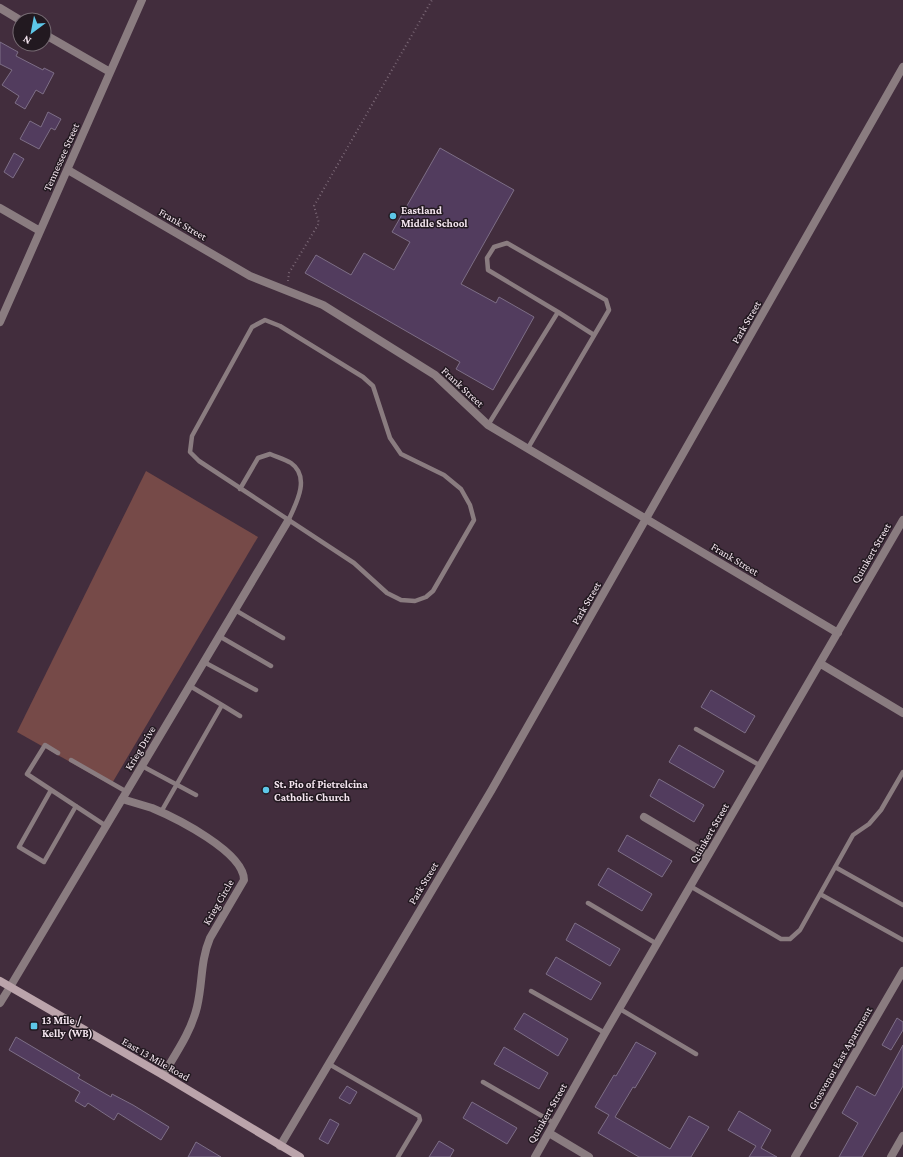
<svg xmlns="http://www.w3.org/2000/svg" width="903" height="1157" viewBox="0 0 903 1157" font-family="'Crimson Pro',serif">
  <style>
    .green { fill: #764a48 }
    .building { fill: #523c5e; stroke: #7d6e86 }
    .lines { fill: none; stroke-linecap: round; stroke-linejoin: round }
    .path { stroke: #7a6775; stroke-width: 2; stroke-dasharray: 1 3; stroke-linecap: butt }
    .service { stroke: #8a7c80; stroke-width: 4.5 }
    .minor { stroke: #8a7c80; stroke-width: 8 }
    .tertiary { stroke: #8a7c80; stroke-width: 8 }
    .secondary { stroke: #bba4ab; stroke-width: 8 }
    .poi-dot { fill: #5dc7e8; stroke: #221920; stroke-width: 1.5 }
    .labels { text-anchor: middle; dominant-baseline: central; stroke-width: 3; stroke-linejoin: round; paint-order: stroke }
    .street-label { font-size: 11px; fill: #f4e5ef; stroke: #221920 }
    .poi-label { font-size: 11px; font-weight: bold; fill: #f4e5ef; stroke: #221920; text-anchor: start }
  </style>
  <rect width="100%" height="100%" fill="#422d3d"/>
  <path class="green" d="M 146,471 L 258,537 L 111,785 L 17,732 Z"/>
  <path class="building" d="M 0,42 L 18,52 L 16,56 L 43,70 L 44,68 L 54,73 L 43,94 L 36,90 L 25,109 L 15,103 L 19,96 L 2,85 L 12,70 L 0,64 Z
    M 48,112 L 61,119 L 55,130 L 51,128 L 39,149 L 20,139 L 30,121 L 41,127 Z
    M 440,148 L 514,190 L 461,284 L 496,303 L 499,297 L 534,317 L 493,390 L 456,369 L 460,362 L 305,273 L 316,255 L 351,275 L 364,253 L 394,270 L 410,242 L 392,232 Z
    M 14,153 L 24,159 L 13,178 L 4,172 Z
    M 711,690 L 755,716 L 745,733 L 701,707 Z
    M 679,745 L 724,771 L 714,788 L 669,762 Z
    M 659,779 L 704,805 L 694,822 L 650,796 Z
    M 627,835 L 672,861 L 662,877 L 618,851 Z
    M 608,868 L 652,894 L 642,911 L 598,885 Z
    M 575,923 L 620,949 L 610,966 L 566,940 Z
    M 556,957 L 601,983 L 591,1000 L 546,974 Z
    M 524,1013 L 568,1039 L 558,1056 L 514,1029 Z
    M 897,1018 L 903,1022 L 903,1030 L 891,1050 L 882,1045 Z
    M 16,1037 L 80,1075 L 78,1078 L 111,1097 L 112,1094 L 133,1105 L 169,1127 L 161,1140 L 118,1113 L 114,1120 L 88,1103 L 85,1107 L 75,1101 L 80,1092 L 9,1050 Z
    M 636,1042 L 656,1053 L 635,1088 L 633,1087 L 615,1117 L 670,1149 L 689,1116 L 709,1127 L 691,1157 L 639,1157 L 598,1133 L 609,1115 L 595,1107 L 614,1075 L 616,1076 Z
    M 903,1045 L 903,1086 L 899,1093 L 862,1157 L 839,1157 L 858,1123 L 842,1113 L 857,1086 L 875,1096 Z
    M 504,1047 L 548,1073 L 539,1089 L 494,1064 Z
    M 347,1086 L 357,1092 L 350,1104 L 339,1098 Z
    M 472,1102 L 517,1128 L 507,1144 L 463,1118 Z
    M 739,1111 L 771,1130 L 761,1148 L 777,1157 L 749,1157 L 756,1146 L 728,1130 Z
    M 330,1119 L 339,1124 L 328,1144 L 319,1139 Z
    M 439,1141 L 454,1150 L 450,1157 L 429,1157 Z
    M 196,1142 L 221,1157 L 188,1157 Z"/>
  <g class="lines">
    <path class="path" d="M 288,281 L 289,273 L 319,223 L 314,206 L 432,0"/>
    <path class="service" d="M 558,312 L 594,335
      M 265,320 L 280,326 L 363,377 L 373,386 L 390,438 L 401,454 L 444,475 L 461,489 L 470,505 L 474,520 L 433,591 L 426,597 L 415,601 L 401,600 L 387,593 L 354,563 L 199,461 L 190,452 L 192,436 L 252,327 Z
      M 488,425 L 558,312 L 488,270 L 487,258 L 494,247 L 507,243 L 606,300 L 609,310 L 528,448
      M 240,489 L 258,458 L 270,454 C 277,457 285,459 291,463 C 311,477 296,504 288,521
      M 235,610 L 283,638
      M 219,636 L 271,666
      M 204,662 L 256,690
      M 222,705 L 240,716
      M 696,729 L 761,766
      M 58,753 L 45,745 L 27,774 L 106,826
      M 71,760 L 127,792
      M 142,766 L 196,795
      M 51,790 L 19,847 L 44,862 L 76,806
      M 161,812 L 222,705 L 190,686
      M 835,867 L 903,905
      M 690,886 L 781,939 L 790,939 L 800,930 L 853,835 L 869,824 L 881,810 L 903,772
      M 820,894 L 903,940
      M 588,903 L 657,944
      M 531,991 L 605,1033
      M 620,1009 L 696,1054
      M 329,1064 L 419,1116 L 420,1120 L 398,1157
      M 483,1082 L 554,1123"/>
    <path class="minor" d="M 0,8 L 20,20
      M 44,34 L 110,72
      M 68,170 L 250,276 L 323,305 L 435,375 L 488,425 L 838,633
      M 0,208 L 40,231
      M 0,322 L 142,0
      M 821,664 L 903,713
      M 122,799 C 132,802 142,805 152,808 C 176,818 244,852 244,880 L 210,938 C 200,962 203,982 197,1007 C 191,1032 176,1053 163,1075
      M 644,817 L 708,855
      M 10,987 L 288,521
      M 549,1133 L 589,1157
      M 280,1146 L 491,791 L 903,67
      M 535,1157 L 605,1033 L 903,520
      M 795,1157 L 903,971
      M 891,1157 L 903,1136"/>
    <path class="tertiary" d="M 0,1003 L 10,987"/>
    <path class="secondary" d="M 0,981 L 163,1075 L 300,1157"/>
  </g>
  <g class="poi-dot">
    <circle cx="393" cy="216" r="4"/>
    <circle cx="266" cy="790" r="4"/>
    <rect x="30" y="1022" width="8" height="8" rx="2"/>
  </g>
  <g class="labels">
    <g class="street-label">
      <text transform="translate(61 157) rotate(-66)">Tennessee Street</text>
      <text transform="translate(183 224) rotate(30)">Frank Street</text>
      <text transform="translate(746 322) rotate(-60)">Park Street</text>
      <text transform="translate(463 387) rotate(43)">Frank Street</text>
      <text transform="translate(871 553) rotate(-60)">Quinkert Street</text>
      <text transform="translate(735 559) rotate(31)">Frank Street</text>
      <text transform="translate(586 603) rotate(-60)">Park Street</text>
      <text transform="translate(140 748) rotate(-59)">Krieg Drive</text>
      <text transform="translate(709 833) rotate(-60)">Quinkert Street</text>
      <text transform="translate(423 883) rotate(-59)">Park Street</text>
      <text transform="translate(218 902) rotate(-60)">Krieg Circle</text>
      <text transform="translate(840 1058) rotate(-60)">Grosvenor East Apartment</text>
      <text transform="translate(156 1059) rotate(30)">East 13 Mile Road</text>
      <text transform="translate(547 1113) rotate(-60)">Quinkert Street</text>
    </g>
    <g class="poi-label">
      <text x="401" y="210">Eastland<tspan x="401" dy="13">Middle School</tspan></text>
      <text x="274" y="784">St. Pio of Pietrelcina<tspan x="274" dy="13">Catholic Church</tspan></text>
      <text x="42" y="1020">13 Mile /<tspan x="42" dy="13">Kelly (WB)</tspan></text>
    </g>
  </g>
  <g transform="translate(32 32) rotate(212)"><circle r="19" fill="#221920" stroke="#766b73"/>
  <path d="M0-3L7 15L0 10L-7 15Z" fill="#5dc7e8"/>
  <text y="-6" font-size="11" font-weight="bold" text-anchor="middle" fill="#f4e5ef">N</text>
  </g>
</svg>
